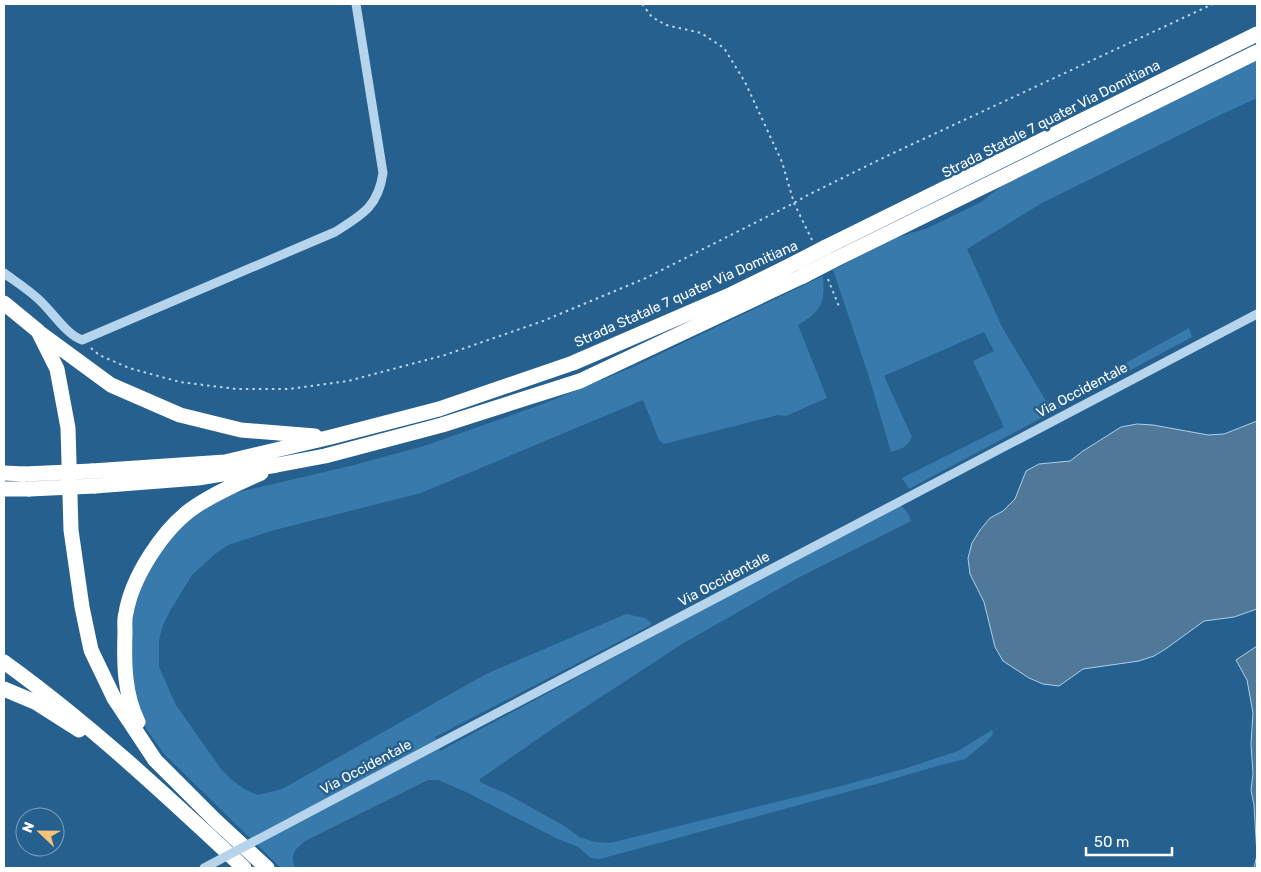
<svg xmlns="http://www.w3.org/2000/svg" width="1261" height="872" viewBox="0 0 1261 872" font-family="Rubik,sans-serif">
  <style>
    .green { fill: #397aac }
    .water { fill: #507999; stroke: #aad1ec }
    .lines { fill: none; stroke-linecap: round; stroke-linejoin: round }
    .path { stroke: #b6d4ec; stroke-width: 2; stroke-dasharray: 2.5 4; stroke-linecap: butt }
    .minor { stroke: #b6d4ec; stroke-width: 9 }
    .highway { stroke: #fff; stroke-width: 15 }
    .minor-bridge { stroke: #b6d4ec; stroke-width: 9 }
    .highway-bridge { stroke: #fff; stroke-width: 15 }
    .labels { text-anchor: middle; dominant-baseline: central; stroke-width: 5; stroke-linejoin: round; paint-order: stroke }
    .street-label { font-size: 14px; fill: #fff; stroke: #25608f }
  </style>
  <rect width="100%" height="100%" fill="#25608f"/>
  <path class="green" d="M 1257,60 L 1257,98 L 1220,115 L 1042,203 L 967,249 L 1002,327 L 1046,401 L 1055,402 L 1189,328 L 1192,337 L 909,489 L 902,478 L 1004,427 L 973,361 L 994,351 L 984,332 L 884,376 L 912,437 C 907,447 902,449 891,452 L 869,377 L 833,270 L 895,238 L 928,228 L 981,202 L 999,188 L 1016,178 Z
    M 823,276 C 825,303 822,311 798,325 L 827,398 L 786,416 L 778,415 L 664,444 L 659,440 L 643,400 L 421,493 L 271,531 L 228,545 L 215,554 L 192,575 L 170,611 L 163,625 L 159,640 L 159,667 L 176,705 L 221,769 L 232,780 L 244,789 L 258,795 L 282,789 L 486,674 L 626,614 L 645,618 L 651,622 L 651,625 L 435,737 L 440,751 L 764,577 L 901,505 L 908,513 L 911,521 L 794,580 L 682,644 L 555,727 L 480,779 L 480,782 L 507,794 L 566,827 L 579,837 L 595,842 L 610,843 L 841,786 L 907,768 L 958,751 L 992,730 L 993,734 L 988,740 L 965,759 L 937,766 L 880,783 L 600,859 L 591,858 L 578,847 L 556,838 L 466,792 L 438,780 L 428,780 L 305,841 C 294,851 290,853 295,868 L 281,868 L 165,755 L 147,730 L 140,716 L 126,653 L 139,583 L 177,529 L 216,501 L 235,493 L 354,465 L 424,446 L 543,404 L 635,366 Z"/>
  <path class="water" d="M 1257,421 L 1257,609 L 1234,617 L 1204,621 L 1167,648 L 1154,656 L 1139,661 L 1083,669 L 1059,686 L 1043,684 L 1029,678 L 1003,661 L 995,647 L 984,602 L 970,574 L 968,558 L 972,543 L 980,530 L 990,518 L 1003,511 L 1015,499 L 1026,471 L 1039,464 L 1070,461 L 1083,451 L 1121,427 L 1137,424 L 1153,425 L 1208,435 L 1224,434 Z
    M 1257,646 L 1257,868 L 1254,868 L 1257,855 L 1254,805 L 1251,790 L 1253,774 L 1251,744 L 1253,713 L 1247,680 L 1236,660 Z"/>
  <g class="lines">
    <path class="path" d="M 642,4 L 652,17 L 666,25 L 701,33 L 724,48 L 745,82 L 782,162 L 794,203 L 812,240
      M 828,279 L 840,309
      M 91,348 L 99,355 L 129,368 L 180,382 L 236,389 L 289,389 L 348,381 L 445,355 L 543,321 L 646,278 L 794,203 L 808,195 L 889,155 L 1213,4"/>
    <path class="minor" d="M 4,273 C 15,281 26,288 36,297 C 50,308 65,334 82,340 L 335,232 C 362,215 378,207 383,173 L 356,4
      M 440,743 L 1257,314"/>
    <path class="highway" d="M 826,247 L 1257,34
      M 832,261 L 1257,52
      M 4,303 L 38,331 L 57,369 L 68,428 L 71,530 L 82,607 L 91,650 L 114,698 L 155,760 L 215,820 L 267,868
      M 40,333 L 111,385 L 180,415 L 241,430 L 315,436
      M 92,471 L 225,462 L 331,437 L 439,409 L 573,363 L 728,296 L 797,262
      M 4,473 L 24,474
      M 95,486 L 198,478 L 277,465 L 325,456 L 442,425 L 580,381 L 803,276
      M 4,489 L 29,489
      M 4,662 C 90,724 167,796 244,868
      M 4,689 L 35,702 L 79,730
      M 138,722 C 124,694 124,662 125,632 C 125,626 124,619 126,613 C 132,577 163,529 193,508 C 213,494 238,483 261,473"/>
    <path class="minor-bridge" d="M 204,868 L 440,743"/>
    <path class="highway-bridge" d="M 797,262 L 826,247
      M 803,276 L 832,261
      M 24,474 L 92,471
      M 29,489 L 95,486"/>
  </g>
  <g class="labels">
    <g class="street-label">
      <text transform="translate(1051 119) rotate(-27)">Strada Statale 7 quater Via Domitiana</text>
      <text transform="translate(686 294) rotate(-24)">Strada Statale 7 quater Via Domitiana</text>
      <text transform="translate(1082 390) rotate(-28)">Via Occidentale</text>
      <text transform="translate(724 579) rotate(-28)">Via Occidentale</text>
      <text transform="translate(366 767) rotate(-28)">Via Occidentale</text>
    </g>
  </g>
  <rect width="1261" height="872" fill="none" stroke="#ffffff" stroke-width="10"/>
  <g transform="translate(40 832) rotate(292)"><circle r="24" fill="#25608f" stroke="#7ca0bc"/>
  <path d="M0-4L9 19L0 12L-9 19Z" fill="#f6c37a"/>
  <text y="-8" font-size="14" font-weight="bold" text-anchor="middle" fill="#ffffff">N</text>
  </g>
  <path d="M1086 847v8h86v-8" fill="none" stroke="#ffffff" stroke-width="2.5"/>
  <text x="1094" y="847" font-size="15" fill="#ffffff" stroke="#25608f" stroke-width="4" paint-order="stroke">50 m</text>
</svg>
